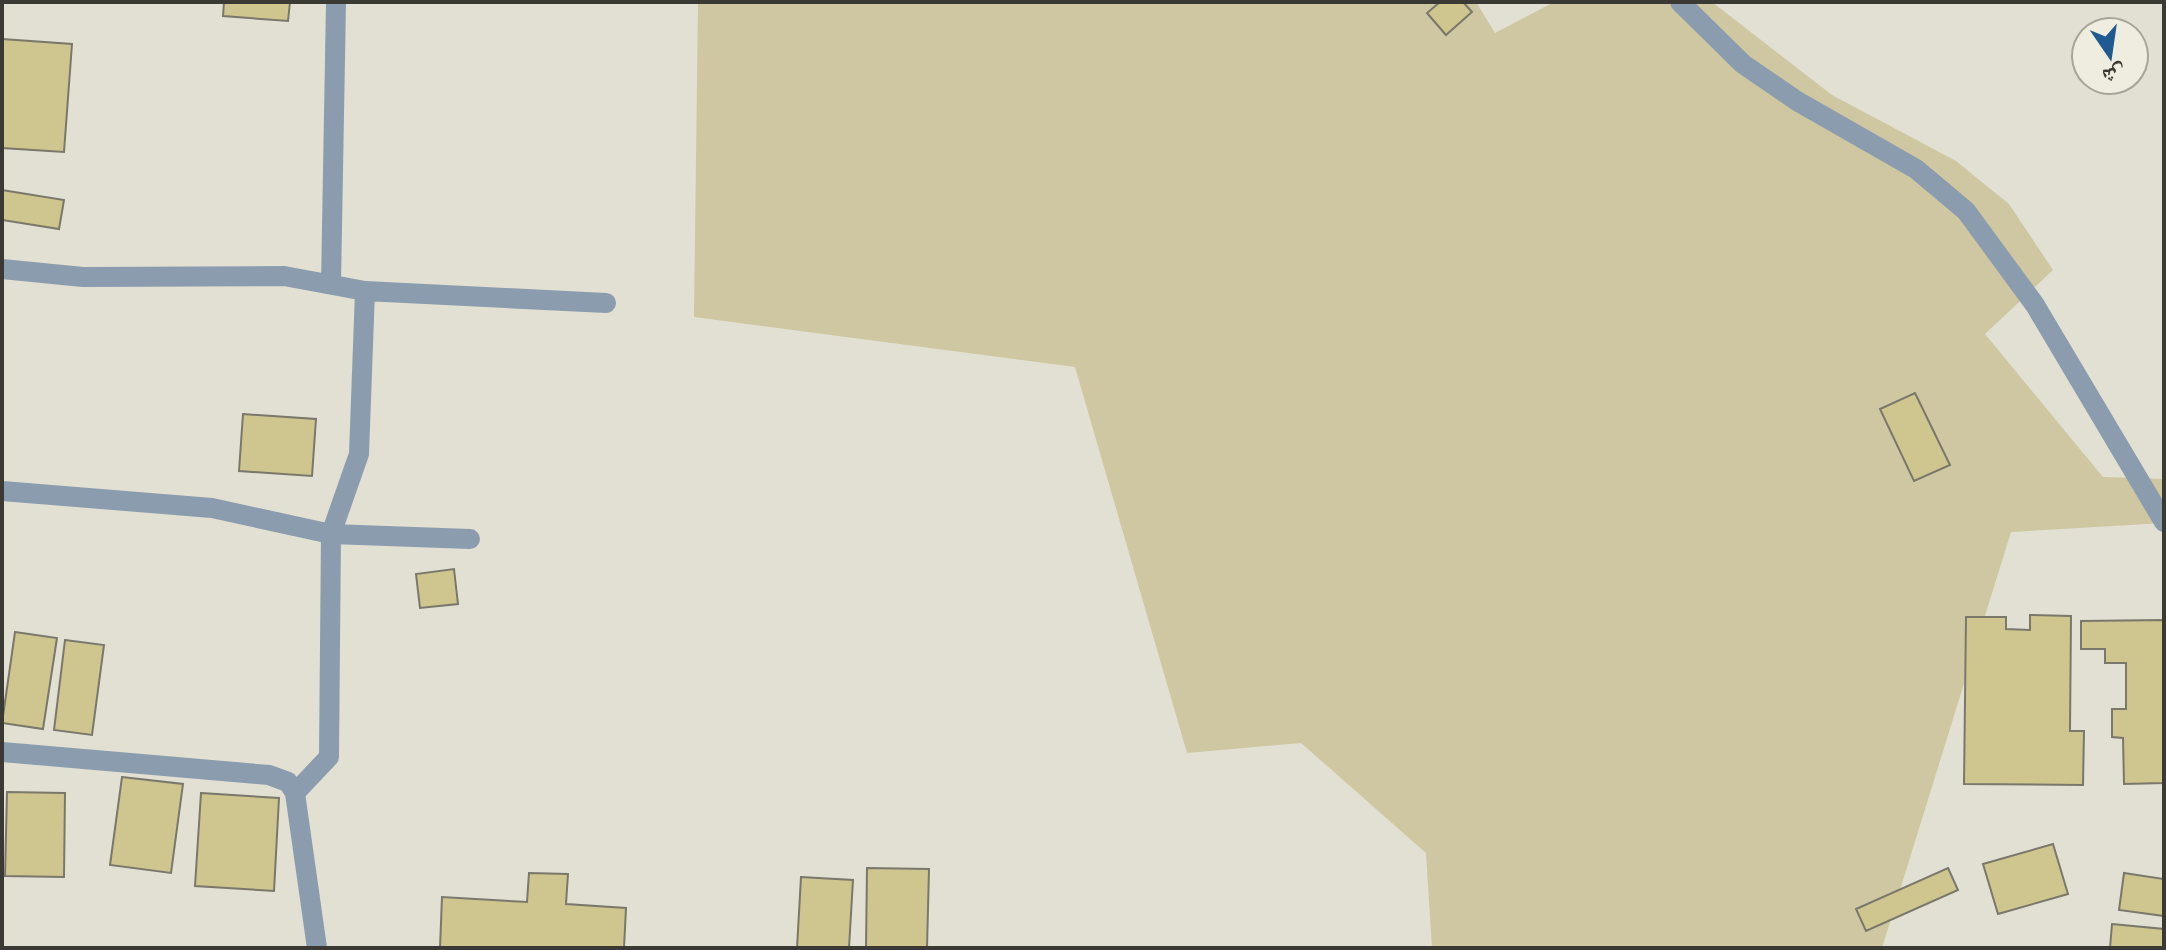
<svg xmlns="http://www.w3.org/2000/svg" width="2166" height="950" viewBox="0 0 2166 950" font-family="Poppins,'Noto Naskh Arabic',sans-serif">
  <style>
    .green { fill: #cec7a1 }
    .building { fill: #cfc58e; stroke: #7a776b; stroke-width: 2 }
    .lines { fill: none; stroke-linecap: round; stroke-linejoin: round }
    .minor { stroke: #8b9cae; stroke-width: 20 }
  </style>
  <rect width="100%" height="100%" fill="#e2e0d2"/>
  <path class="green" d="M 698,2 L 1476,2 L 1495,33 L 1554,2 L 1712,2 L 1832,95 L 1956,161 L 2009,204 L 2053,270 L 1985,334 L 2103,477 L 2164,479 L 2164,523 L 2011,532 L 1882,948 L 1432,948 L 1426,853 L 1301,743 L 1187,753 L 1075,367 L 694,317 Z"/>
  <path class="building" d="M 224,2 L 290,2 L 288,21 L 223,16 Z
    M 1440,2 L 1463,2 L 1472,12 L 1446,35 L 1427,13 Z
    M 2,39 L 72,44 L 64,152 L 2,148 Z
    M 2,190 L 64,200 L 59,229 L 2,220 Z
    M 1915,393 L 1950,465 L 1914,481 L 1880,409 Z
    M 243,414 L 316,419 L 312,476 L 239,471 Z
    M 454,569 L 458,604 L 420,608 L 416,574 Z
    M 2030,615 L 2071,616 L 2070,731 L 2084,731 L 2083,785 L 1964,784 L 1966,617 L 2006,617 L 2006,629 L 2030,630 Z
    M 2164,620 L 2164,783 L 2124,784 L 2123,738 L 2112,737 L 2112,709 L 2126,709 L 2126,663 L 2105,663 L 2105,649 L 2081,649 L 2081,621 Z
    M 15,632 L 57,638 L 43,729 L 2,723 Z
    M 65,640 L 104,645 L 92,735 L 54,730 Z
    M 122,777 L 183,784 L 171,873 L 110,865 Z
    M 7,792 L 65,793 L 64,877 L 5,876 Z
    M 201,793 L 279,798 L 274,891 L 195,886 Z
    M 2053,844 L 2068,894 L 1998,914 L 1983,864 Z
    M 867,868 L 929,869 L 927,948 L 866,948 Z
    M 1948,868 L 1958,890 L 1866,931 L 1856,909 Z
    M 529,873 L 568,874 L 566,904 L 626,908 L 624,948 L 440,948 L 442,897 L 527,902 Z
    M 2124,873 L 2164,879 L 2164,916 L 2119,910 Z
    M 801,877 L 853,880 L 849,948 L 797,948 Z
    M 2112,924 L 2164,929 L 2164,948 L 2110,948 Z"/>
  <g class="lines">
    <path class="minor" d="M 1680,2 L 1743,64 L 1797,101 L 1916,169 L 1966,211 L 2035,305 L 2164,522
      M 2,269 L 83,277 L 284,276 L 365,291 L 606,303
      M 331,284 L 336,2
      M 2,491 L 212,508 L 331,534 L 470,539
      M 2,752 L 269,775 L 288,782 L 295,793 L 317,948
      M 295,793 L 329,757 L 331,534 L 359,454 L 365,291"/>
  </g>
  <rect width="2166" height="950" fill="none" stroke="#3a3934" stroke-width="8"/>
  <g transform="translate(2110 56) rotate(167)"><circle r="38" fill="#efeddf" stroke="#a7a59b" stroke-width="2"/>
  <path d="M0-6L14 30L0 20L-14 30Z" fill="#1f5a91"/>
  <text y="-12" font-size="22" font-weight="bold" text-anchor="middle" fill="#3a3934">ش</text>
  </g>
</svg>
